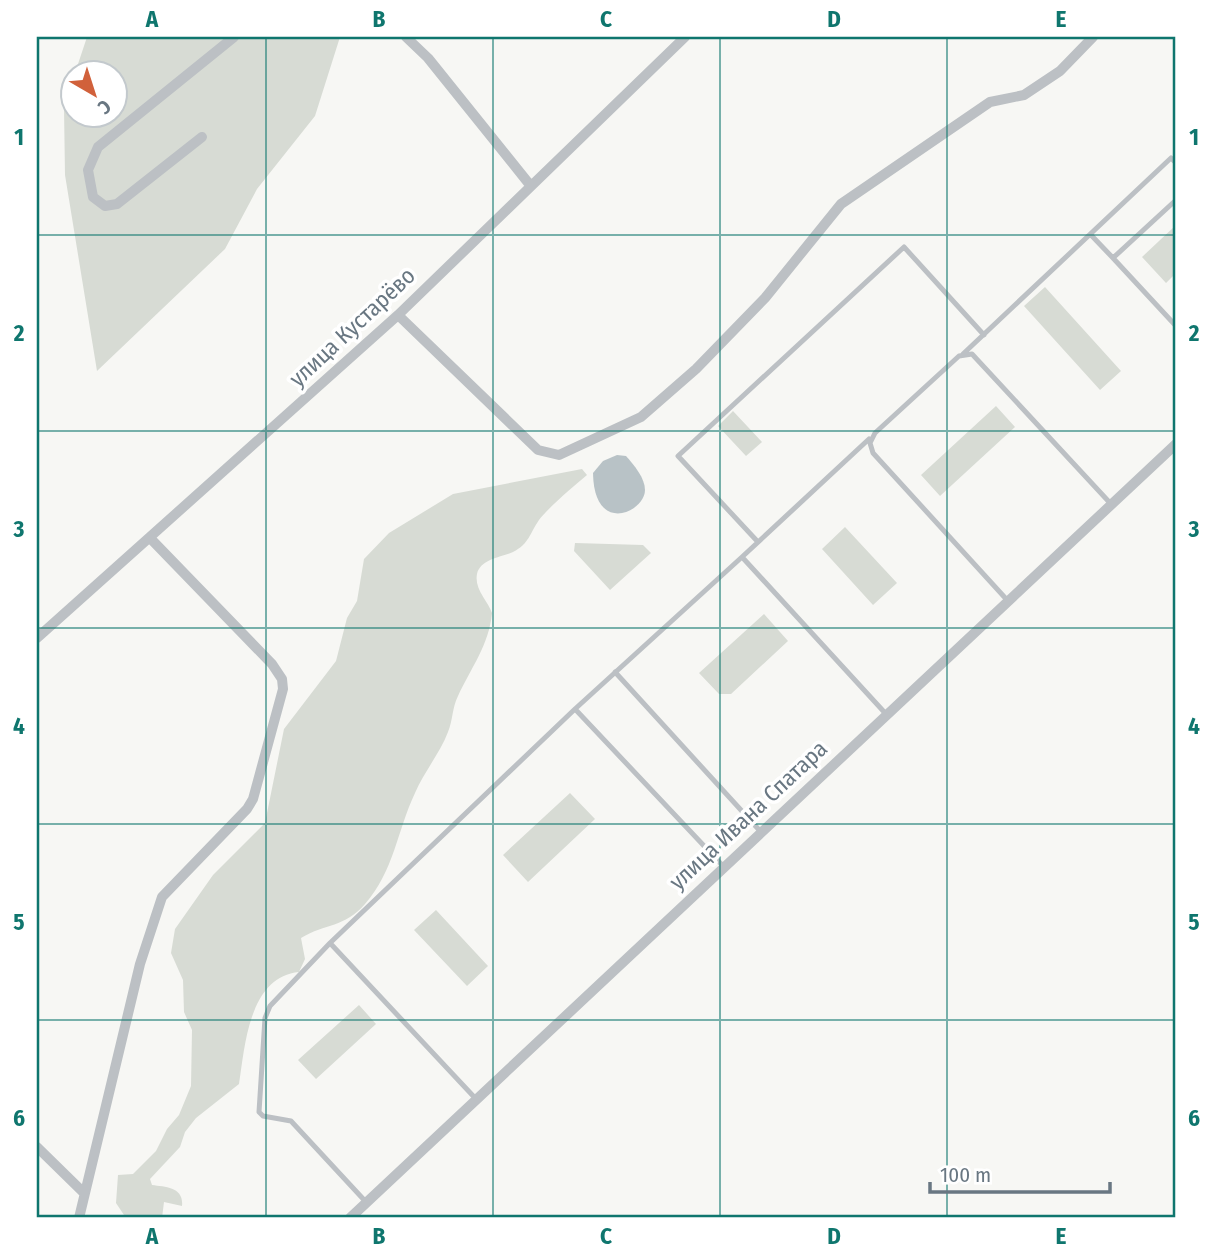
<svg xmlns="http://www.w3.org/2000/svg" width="1213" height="1255" viewBox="0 0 1213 1255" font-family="'Fira Sans Condensed',sans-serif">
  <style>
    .green { fill: #d7dbd4 }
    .water { fill: #b8c2c6 }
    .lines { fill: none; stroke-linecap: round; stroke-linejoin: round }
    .service { stroke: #bcc0c4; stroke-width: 5 }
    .minor { stroke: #bcc0c4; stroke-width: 10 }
    .grid { fill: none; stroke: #0f766e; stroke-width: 2; stroke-opacity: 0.55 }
    .labels { text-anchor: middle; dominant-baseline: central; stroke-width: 7; stroke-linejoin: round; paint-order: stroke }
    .street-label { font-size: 23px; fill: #697782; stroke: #fff }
    .neatline { fill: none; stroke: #0f766e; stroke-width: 2.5 }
    .grid-label { font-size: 23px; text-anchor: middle; font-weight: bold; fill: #0f766e }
  </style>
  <rect width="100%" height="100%" fill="#f7f7f4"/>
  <path class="green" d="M 87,37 L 340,37 L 315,116 L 257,189 L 225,249 L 97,371 L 65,175 L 64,108 L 73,79 L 74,116 L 116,116 L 116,74 L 75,73 Z
    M 1176,225 L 1176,273 L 1166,283 L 1142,257 Z
    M 1045,287 L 1121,371 L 1100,390 L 1024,306 Z
    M 996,406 L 1015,427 L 940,496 L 921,475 Z
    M 733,411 L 762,442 L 746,456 L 718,426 Z
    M 582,469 L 587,475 C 575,485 548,508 539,520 C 530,533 529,544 513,552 C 502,557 480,559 477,574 C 474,589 488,601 492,613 C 489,645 471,668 458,696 C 452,708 453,720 448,732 C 440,753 424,772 415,793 C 397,831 394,871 365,904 C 344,928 326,923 301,938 L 305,959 L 299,972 C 249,977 245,1045 239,1084 L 196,1118 L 185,1132 L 180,1147 L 150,1179 L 152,1185 C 166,1187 184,1187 182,1206 L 164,1202 L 162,1218 L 126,1218 L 116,1203 L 118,1175 L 133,1174 L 156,1151 L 167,1129 L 179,1115 L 191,1086 L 192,1030 L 184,1012 L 183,980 L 171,953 L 175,929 L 213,875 L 265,823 L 284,729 L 336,661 L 347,618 L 357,601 L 364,559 L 389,533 L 453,494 Z
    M 845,527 L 897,583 L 873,605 L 822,549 Z
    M 575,543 L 643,545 L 651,553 L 610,590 L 574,551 Z
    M 764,614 L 788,641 L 731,694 L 719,694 L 699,673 Z
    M 570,793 L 595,819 L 528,882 L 503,855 Z
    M 436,910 L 488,966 L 467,986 L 414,930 Z
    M 359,1005 L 376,1024 L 316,1079 L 298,1060 Z"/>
  <path class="water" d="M 617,455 L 626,456 C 634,465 645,478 645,490 C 645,512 594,536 593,473 L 603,461 Z"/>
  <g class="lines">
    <path class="service" d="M 1091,235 L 1113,258 L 1176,200
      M 1113,258 L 1176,326
      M 963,354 L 1171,158 L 1176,163
      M 758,542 L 678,456 L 904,247 L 984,335
      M 742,557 L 869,439
      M 1008,601 L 873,453 L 870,443 L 875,433 L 959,356 L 972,354 L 1111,504
      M 615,672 L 761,832
      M 575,709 L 723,866
      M 330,943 L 476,1099
      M 366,1202 L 291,1121 L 263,1116 L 259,1112 L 265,1018 L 270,1006 L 330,943 L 575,709 L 742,557 L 886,714"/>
    <path class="minor" d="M 406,37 L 428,58 L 530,185
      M 202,137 L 117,204 L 105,206 L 93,197 L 88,170 L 98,147 L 234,37
      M 398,315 L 538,450 L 559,455 L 641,417 L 696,369 L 765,298 L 841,204 L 990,102 L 1024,95 L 1060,71 L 1093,37
      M 37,638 L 398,315 L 685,37
      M 37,1147 L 84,1193
      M 79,1218 L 140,964 L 162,897 L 247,809 L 253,799 L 283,689 L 282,679 L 272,664 L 150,538
      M 350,1218 L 1176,444"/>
  </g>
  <path class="grid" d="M 266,37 L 266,1218M 493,37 L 493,1218M 720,37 L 720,1218M 947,37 L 947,1218M 37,235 L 1176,235M 37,431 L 1176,431M 37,628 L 1176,628M 37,824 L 1176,824M 37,1020 L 1176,1020"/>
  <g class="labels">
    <g class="street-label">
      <text transform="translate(352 327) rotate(-43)">улица Кустарёво</text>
      <text transform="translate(748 815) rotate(-43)">улица Ивана Спатара</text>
    </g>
  </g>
  <rect width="1213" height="1255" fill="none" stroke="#ffffff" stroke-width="77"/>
  <g transform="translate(94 94) rotate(141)"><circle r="33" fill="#ffffff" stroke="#c3c9cd" stroke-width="2"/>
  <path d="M0-5L12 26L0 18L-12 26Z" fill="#d1613b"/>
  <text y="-10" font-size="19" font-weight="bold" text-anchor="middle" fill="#697782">С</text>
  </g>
  <path d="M930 1182v10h180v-10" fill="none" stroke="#697782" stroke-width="3.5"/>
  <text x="940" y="1182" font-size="21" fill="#697782" stroke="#ffffff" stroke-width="5" paint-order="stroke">100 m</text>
  <rect x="38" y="38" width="1136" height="1178" class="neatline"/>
  <g class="grid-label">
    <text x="152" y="27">A</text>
    <text x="379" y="27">B</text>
    <text x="606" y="27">C</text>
    <text x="834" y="27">D</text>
    <text x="1061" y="27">E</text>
    <text x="19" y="145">1</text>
    <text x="1194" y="145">1</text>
    <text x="19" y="341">2</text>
    <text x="1194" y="341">2</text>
    <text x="19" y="537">3</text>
    <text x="1194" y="537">3</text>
    <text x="19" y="734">4</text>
    <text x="1194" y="734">4</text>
    <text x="19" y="930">5</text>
    <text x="1194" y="930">5</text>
    <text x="19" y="1126">6</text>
    <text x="1194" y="1126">6</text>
    <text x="152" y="1244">A</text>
    <text x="379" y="1244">B</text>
    <text x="606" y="1244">C</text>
    <text x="834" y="1244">D</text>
    <text x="1061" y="1244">E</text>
  </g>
</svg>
